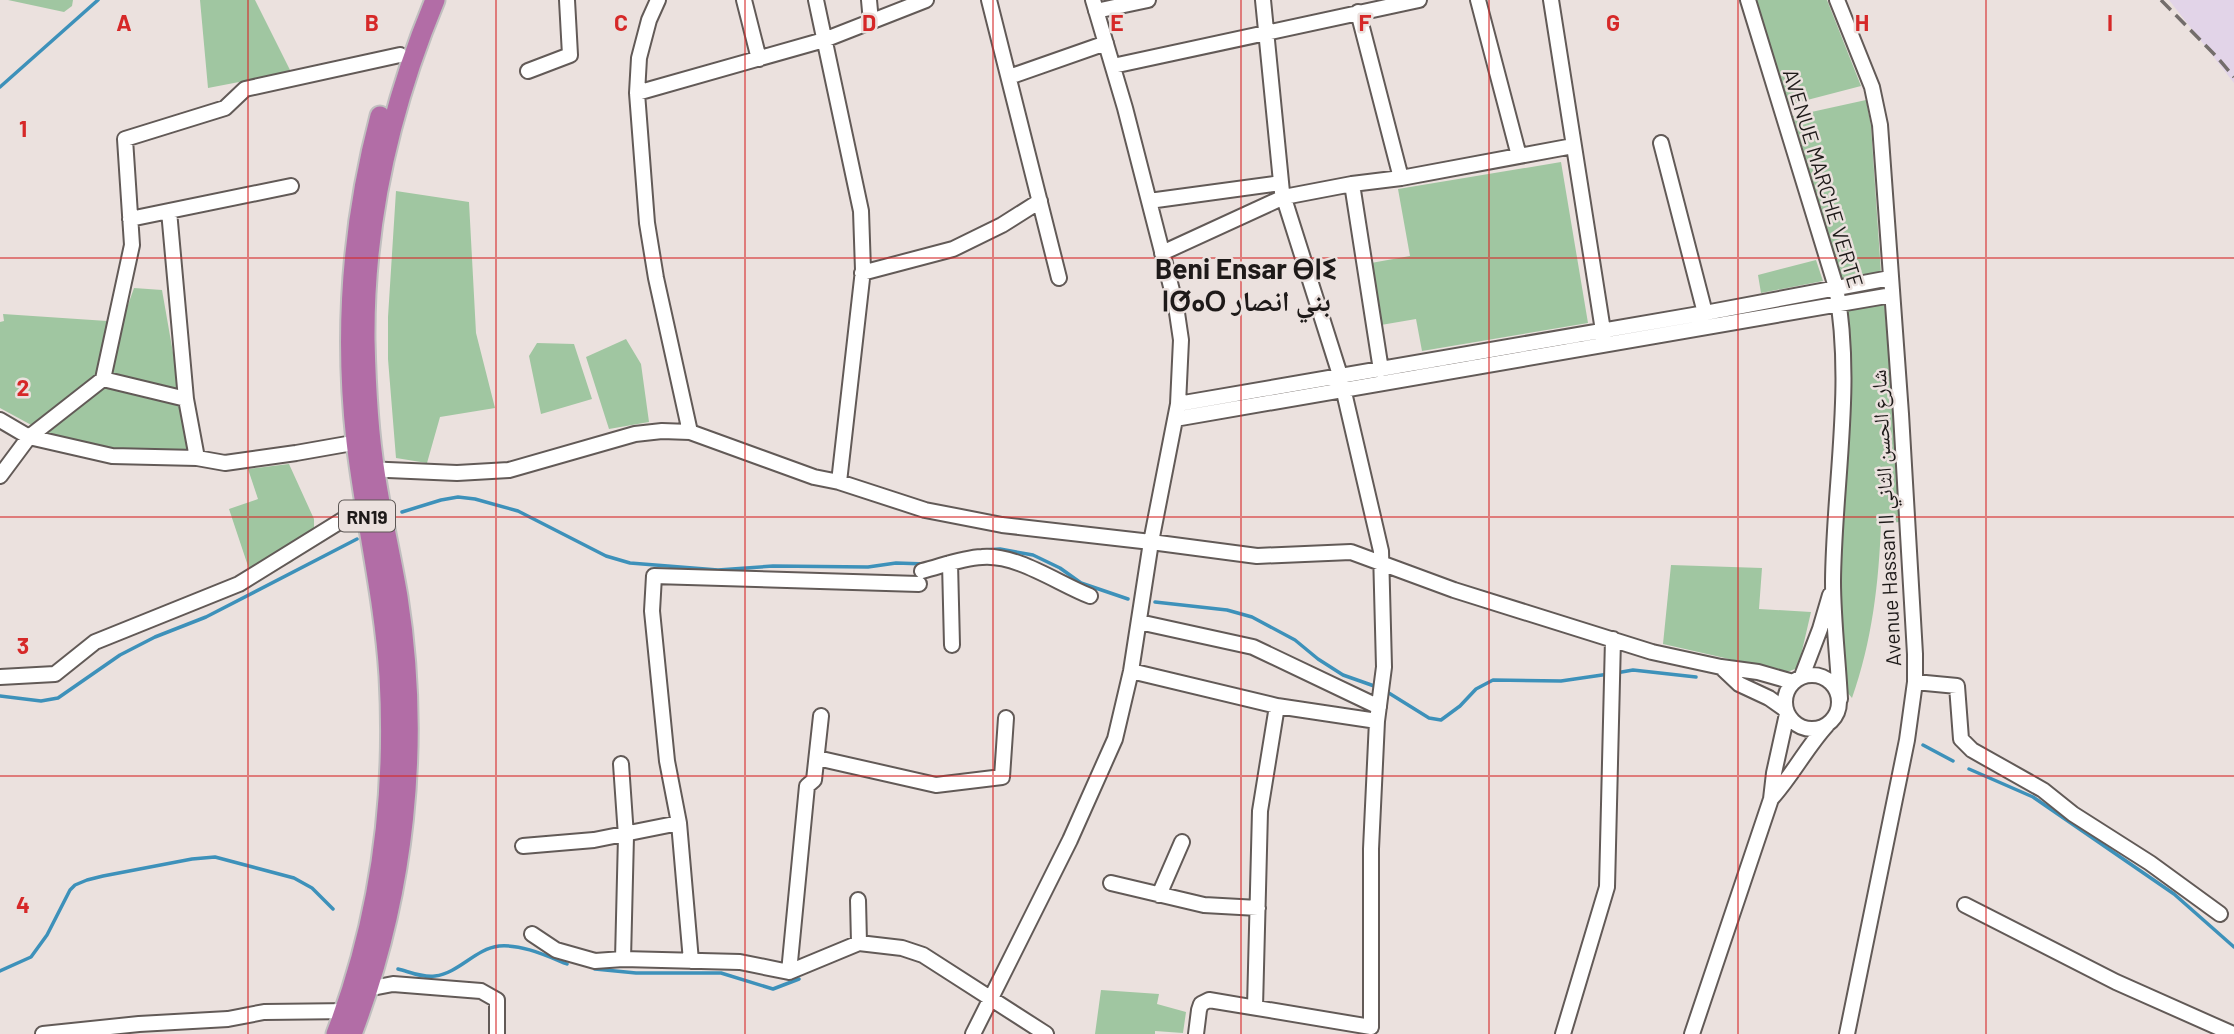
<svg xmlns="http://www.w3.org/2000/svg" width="2234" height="1034" viewBox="0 0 2234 1034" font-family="Barlow,'Noto Naskh Arabic','Noto Sans Tifinagh',sans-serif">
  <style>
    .industrial { fill: #e2d4e8 }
    .green { fill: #a0c6a1 }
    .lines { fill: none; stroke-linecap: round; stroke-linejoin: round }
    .stream { stroke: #3d91ba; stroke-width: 3.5 }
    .minor-casing { stroke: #625a57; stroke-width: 18 }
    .highway-casing { stroke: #c0bfbf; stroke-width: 23 }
    .minor { stroke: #fff; stroke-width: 14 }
    .highway { stroke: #b26da6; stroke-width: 19 }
    .rail { stroke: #736d6b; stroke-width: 3.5; stroke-dasharray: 14 7; stroke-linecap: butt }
    .grid { fill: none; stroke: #d62828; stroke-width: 2; stroke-opacity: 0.55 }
    .labels { text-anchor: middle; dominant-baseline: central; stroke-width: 5; stroke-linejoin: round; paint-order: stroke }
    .shield { fill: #ebe1de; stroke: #5c5654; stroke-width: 2 }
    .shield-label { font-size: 19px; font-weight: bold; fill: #1e1a19 }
    .street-label { font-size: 21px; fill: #1e1a19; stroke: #ebe1de }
    .district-label { font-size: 28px; font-weight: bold; fill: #1e1a19; stroke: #ebe1de }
    .grid-label { font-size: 23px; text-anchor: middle; font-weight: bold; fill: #d62828; stroke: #ebe1de; stroke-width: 5; stroke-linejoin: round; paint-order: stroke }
  </style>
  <rect width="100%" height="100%" fill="#ebe1de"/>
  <path class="industrial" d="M 2169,0 L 2234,0 L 2234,83 Z"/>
  <path class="green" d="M 8,0 L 73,0 L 72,6 L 64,12 Z
    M 200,0 L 255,0 L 291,72 L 208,88 Z
    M 1754,0 L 1827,0 L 1861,86 L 1788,105 Z
    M 1866,100 L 1871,126 L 1881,273 L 1842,282 L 1793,116 Z
    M 1561,162 L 1588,323 L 1422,351 L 1416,319 L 1381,325 L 1371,263 L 1410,256 L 1398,189 Z
    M 396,191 L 469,202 L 476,333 L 495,408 L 440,417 L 427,463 L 396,458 L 388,359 L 388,317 Z
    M 1816,260 L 1823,281 L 1761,293 L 1758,275 Z
    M 134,288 L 162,290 L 190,450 L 117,449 L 46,433 L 0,408 L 0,322 L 4,321 L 3,314 L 122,322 Z
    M 1884,300 L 1902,522 L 1881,523 C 1879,582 1872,642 1852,698 L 1847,692 L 1842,670 L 1838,581 L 1850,410 L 1850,373 L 1845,305 Z
    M 626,339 L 641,364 L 649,422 L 609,429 L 586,357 Z
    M 537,343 L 574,344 L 592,399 L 541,414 L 529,356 Z
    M 289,464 L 314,519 L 314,539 L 292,562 L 253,581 L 229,509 L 258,499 L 248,469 Z
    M 1671,565 L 1762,568 L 1759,609 L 1811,612 L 1798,668 L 1787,672 L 1663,644 Z
    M 1101,990 L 1159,994 L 1157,1004 L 1186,1012 L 1183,1033 L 1155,1031 L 1155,1034 L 1095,1034 Z"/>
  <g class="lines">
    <path class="stream" d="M 0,87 L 98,0
      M 402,512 L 441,500 L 458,497 L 475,499 L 518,511 L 606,556 L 630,563 L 718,570 L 773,566 L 868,567 L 896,563 L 926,564
      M 984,550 L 1000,549 L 1033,555 L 1060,568 L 1081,583 L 1128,599
      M 1155,602 L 1227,610 L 1252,617 L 1295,640 L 1318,659 L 1343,675 L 1377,687
      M 1616,673 L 1633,670 L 1696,677
      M 1384,690 L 1429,718 L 1441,720 L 1460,706 L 1476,689 L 1493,680 L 1561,681 L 1609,674
      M 0,696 L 41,701 L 58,698 L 120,655 L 155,637 L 206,617 L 357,539
      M 1923,745 L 1953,761
      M 1969,769 L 2033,797 L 2174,894 L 2234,947
      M 398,969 C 410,972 423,978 435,976 C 459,973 475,949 499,946 C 522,944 547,956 567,964
      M 595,969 L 636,973 L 721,973 L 773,989 L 799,979
      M 0,971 L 31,957 L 47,935 L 70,890 L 75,885 L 87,880 L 103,876 L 192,859 L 215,857 L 294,878 L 312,888 L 333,909"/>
    <g class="minor-casing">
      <path id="minor" d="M 658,0 L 649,20 L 639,58 L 637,93 L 647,223 L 656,278 L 690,432
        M 744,0 L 759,59
        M 816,0 L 861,211 L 863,270 L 839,482
        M 869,0 L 871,22
        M 989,0 L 1059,278
        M 1478,0 L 1519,156
        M 1551,0 L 1604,337
        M 1748,0 L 1836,287 C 1854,385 1834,483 1833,581 C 1833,620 1838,660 1840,699
        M 1837,0 L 1872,87 L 1880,125 L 1901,414 L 1915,654 L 1915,682 L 1907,740 L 1847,1034
        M 1096,11 L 1148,0
        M 1358,12 L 1401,178
        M 1113,66 L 1419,0
        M 528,71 L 570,55 L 567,0
        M 1009,77 L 1106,43
        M 637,93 L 824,40 L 926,0
        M 1661,143 L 1705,313
        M 1352,184 L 1381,370
        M 1149,201 L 1281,183
        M 130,219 L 291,186
        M 1162,253 L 1284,197 L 1352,184 L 1401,178 L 1573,146
        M 862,273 L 953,249 L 1002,225 L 1040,201
        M 103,379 L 132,245 L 125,139 L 225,108 L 245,89 L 400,55
        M 186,399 L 197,458
        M 1178,404 L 1705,313 L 1890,278
        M 1175,419 L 1892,295
        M 0,420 L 29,437 L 112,456 L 197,458 L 225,463 L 296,453 L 364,441
        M 365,469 L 457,473 L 509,470 L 635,434 L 662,431 L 690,432 L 814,477 L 839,482 L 925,510 L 1002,525 L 1151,542 L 1257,556 L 1351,552 L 1454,590 L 1652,652 L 1721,667
        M 0,476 L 29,437 L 103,379 L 186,399 L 169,211
        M 950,563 L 952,645
        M 922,571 C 942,566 961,558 982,557 C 1017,554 1057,583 1090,596
        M 1139,622 L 1253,647 L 1379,707
        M 1131,671 L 1277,706 L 1377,721
        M1785 702a27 27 0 1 1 54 0a27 27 0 1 1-54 0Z
        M 1802,676 L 1820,629 L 1830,595
        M 0,677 L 55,674 L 95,642 L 239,584 L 365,506
        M 1915,682 L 1957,686 L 1961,739 L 1972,750 L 2043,790 L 2073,814 L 2150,863 L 2220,914
        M 1786,710 L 1769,698 L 1739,684 L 1721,667 L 1758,672 L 1793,682
        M 817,758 L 936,785 L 1002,777 L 1006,718
        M 621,764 L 626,836 L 623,959
        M 1771,799 C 1792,776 1806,748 1827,725
        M 523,846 L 594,840 L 679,823
        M 1111,883 L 1204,905 L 1258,908
        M 1159,895 L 1182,842
        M 858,900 L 859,943
        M 1965,905 L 2116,982 L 2233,1034
        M 532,934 L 556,950 L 595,961 L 623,959 L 740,962 L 789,972 L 859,943 L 902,948 L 923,955 L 1046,1034
        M 691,961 L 679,823 L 667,761 L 652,611 L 654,576 L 919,584
        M 789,972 L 807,786 L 814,780 L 821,716
        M 367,989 L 393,984 L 481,991 L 497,1000 L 497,1034
        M 1255,1007 L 1260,811 L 1277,706
        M 43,1034 L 139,1024 L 228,1019 L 264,1012 L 352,1011
        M 973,1034 L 1070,840 L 1115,739 L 1131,671 L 1151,542 L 1178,404 L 1181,340 L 1176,306 L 1125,108 L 1093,0
        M 1196,1034 L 1199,1010 L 1201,1004 L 1209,1000 L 1371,1027 L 1371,849 L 1377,721 L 1384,667 L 1381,551 L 1340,375 L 1282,192 L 1263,0
        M 1563,1034 L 1607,887 L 1613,639
        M 1692,1034 L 1771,799 L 1774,773 L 1787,714"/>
    </g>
    <g class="highway-casing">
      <path id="highway" d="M 336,1034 C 380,919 396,799 389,676 C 384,597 365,520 356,441 C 344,332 352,222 380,116
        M 352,1034 C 405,895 421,744 398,597 C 391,555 381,514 375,472 C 368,429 366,383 365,340 C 364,222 390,108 435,0"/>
    </g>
    <use href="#minor" class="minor"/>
    <use href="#highway" class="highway"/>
    <path class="rail" d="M 2161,0 L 2217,57 L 2234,77"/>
  </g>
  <path class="grid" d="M 248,0 L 248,1034M 496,0 L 496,1034M 745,0 L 745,1034M 993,0 L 993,1034M 1241,0 L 1241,1034M 1489,0 L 1489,1034M 1738,0 L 1738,1034M 1986,0 L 1986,1034M 0,258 L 2234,258M 0,517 L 2234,517M 0,776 L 2234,776"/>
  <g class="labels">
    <rect class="shield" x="339" y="500.5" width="56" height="31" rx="5"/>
    <g class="shield-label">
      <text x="367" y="516">RN19</text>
    </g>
    <g class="street-label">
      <text transform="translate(1824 178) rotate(73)">AVENUE MARCHE VERTE</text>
      <text transform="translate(1885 518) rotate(-93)">Avenue Hassan II شارع الحسن الثاني</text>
    </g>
    <g class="district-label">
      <text x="1246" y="268">Beni Ensar ⴱⵏⵉ<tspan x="1246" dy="32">ⵏⵚⴰⵔ بني انصار</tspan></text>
    </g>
  </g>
  <g class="grid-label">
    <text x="124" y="31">A</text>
    <text x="372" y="31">B</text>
    <text x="621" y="31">C</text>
    <text x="869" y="31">D</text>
    <text x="1117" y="31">E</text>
    <text x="1365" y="31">F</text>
    <text x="1613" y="31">G</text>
    <text x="1862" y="31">H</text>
    <text x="2110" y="31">I</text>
    <text x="23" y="137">1</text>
    <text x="23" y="396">2</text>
    <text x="23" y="654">3</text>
    <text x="23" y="913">4</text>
  </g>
</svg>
